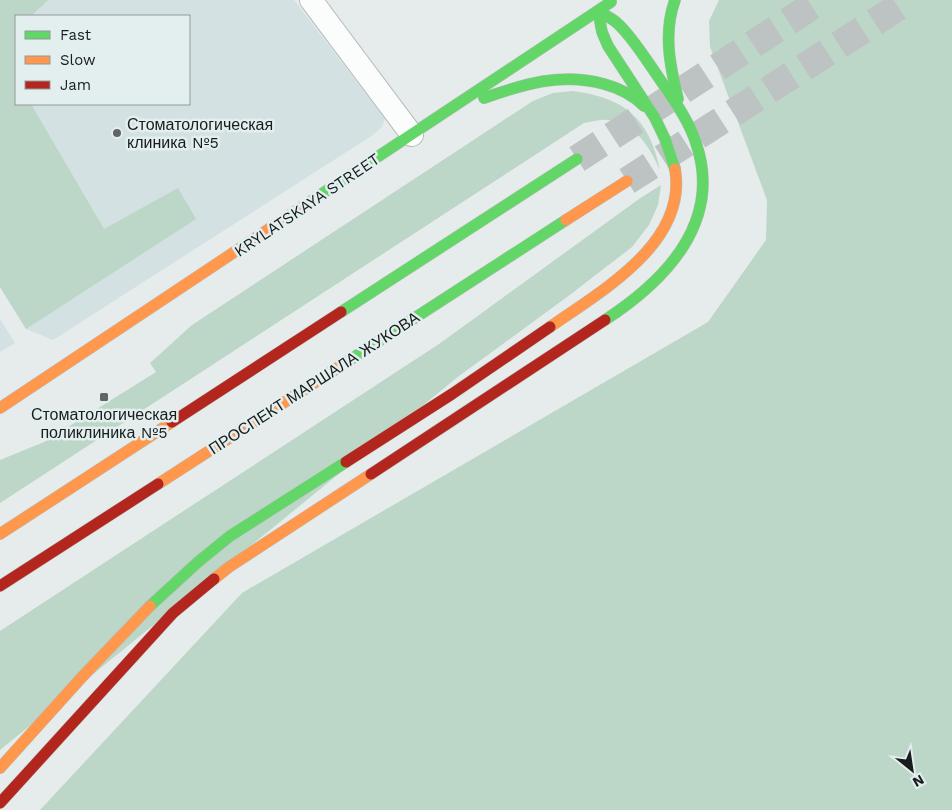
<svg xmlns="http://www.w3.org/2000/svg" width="952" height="810" viewBox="0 0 952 810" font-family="'Work Sans',sans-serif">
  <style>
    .built { fill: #d3e1e2; fill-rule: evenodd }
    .green { fill: #bcd6c7 }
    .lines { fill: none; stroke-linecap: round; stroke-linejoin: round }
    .primary-tunnel { stroke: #bdc2c2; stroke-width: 28; stroke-dasharray: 28 14; stroke-linecap: butt }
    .street-casing { stroke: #b9bdbd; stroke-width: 24 }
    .fast-casing { stroke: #b9bdbd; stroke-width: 12 }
    .slow-casing { stroke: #b9bdbd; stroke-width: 12 }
    .jam-casing { stroke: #b9bdbd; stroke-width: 12 }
    .street { stroke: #fbfcfc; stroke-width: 22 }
    .fast { stroke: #63d668; stroke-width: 11 }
    .slow { stroke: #ff974d; stroke-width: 11 }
    .jam { stroke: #b3261e; stroke-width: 11 }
    .poi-dot { fill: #606565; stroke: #e3eeef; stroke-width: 2 }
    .labels { text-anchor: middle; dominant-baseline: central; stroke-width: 5; stroke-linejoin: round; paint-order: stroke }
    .poi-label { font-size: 16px; fill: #181c1c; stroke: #e3eeef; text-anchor: start }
    .street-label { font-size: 16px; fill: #181c1c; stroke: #e3eeef }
  </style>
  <rect width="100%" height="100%" fill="#e6ecec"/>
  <path class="built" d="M 0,0 L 294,0 L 385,119 L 382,127 L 373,135 L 53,340 L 26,329 L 0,287 ZM 16,16 L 189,16 L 189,104 L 16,104 Z
    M 0,319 L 15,343 L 0,352 Z"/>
  <path class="green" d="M 0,0 L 48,0 L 31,16 L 16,16 L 16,104 L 31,104 L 104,229 L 178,188 L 196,219 L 26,329 L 0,287 Z
    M 719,0 L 952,0 L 952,810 L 40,810 L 242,593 L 708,322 L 766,240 L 767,200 L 710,47 L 709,21 Z
    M 573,91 C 625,98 649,118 660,170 C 649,146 636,124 608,120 C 600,119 591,122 584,123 L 0,503 L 0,460 L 44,442 L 156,372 L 150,363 L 192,325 L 510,116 L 533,101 L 553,93 Z
    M 661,185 L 658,205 L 649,225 L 632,247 L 567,297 L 459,376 L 0,750 L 0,631 L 439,344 L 639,199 Z"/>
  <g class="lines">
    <path class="primary-tunnel" d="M 577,159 L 821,0
      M 627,181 L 909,0"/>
    <g class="street-casing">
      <path id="street" d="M 311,0 L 412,135"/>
    </g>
    <g class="fast-casing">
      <path id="fast" d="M 675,0 C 663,33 670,66 678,99
        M 598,11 L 602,32 L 608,46 L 655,118 L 665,139 L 675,169
        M 598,11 C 604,15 612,18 617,23 C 632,36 649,64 661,81 C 674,100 689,121 696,143 C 723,222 665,281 605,320
        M 484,98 C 524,84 562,72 604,84 C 619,88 633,95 644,106
        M 299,209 L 611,2
        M 341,312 L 577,159
        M 342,365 L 566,220
        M 150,606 L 198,562 L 230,536 L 346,462"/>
    </g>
    <g class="slow-casing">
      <path id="slow" d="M 566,220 L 627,181
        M 550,327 C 601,291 688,243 675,169
        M 0,408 L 299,209
        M 158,484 L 342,365
        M 0,534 L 172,422
        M 214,579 L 229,567 L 371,474
        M 0,768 L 82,677 L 150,606"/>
    </g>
    <g class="jam-casing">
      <path id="jam" d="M 172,422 L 341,312
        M 346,462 L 452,394 L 550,327
        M 371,474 L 605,320
        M 0,586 L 158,484
        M 0,803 L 173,613 L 214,579"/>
    </g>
    <use href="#street" class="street"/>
    <use href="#fast" class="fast"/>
    <use href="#slow" class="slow"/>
    <use href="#jam" class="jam"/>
  </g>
  <g class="poi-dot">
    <circle cx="117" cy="133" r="5"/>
    <rect x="99" y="392" width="10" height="10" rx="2.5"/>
  </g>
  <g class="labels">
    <g class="poi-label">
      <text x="127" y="124">Стоматологическая<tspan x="127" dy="18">клиника №5</tspan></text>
      <text x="104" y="414" text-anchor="middle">Стоматологическая<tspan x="104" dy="18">поликлиника №5</tspan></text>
    </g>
    <g class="street-label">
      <text transform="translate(307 205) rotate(-34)">KRYLATSKAYA STREET</text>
      <text transform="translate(314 383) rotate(-33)">ПРОСПЕКТ МАРШАЛА ЖУКОВА</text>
    </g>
  </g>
  <rect x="15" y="15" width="175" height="90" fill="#e3eeef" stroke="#929a9b"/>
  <rect x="25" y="31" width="25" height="8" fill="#63d668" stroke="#929a9b"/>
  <text x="60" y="40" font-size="15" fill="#181c1c">Fast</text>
  <rect x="25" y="56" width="25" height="8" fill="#ff974d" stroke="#929a9b"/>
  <text x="60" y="65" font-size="15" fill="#181c1c">Slow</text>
  <rect x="25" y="81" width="25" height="8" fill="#b3261e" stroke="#929a9b"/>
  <text x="60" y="90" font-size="15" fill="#181c1c">Jam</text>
  <g transform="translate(912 770) rotate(150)" stroke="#e3eeef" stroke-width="4" paint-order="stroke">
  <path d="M0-4L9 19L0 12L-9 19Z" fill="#181c1c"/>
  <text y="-8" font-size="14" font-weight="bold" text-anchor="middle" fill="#181c1c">N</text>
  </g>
</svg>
